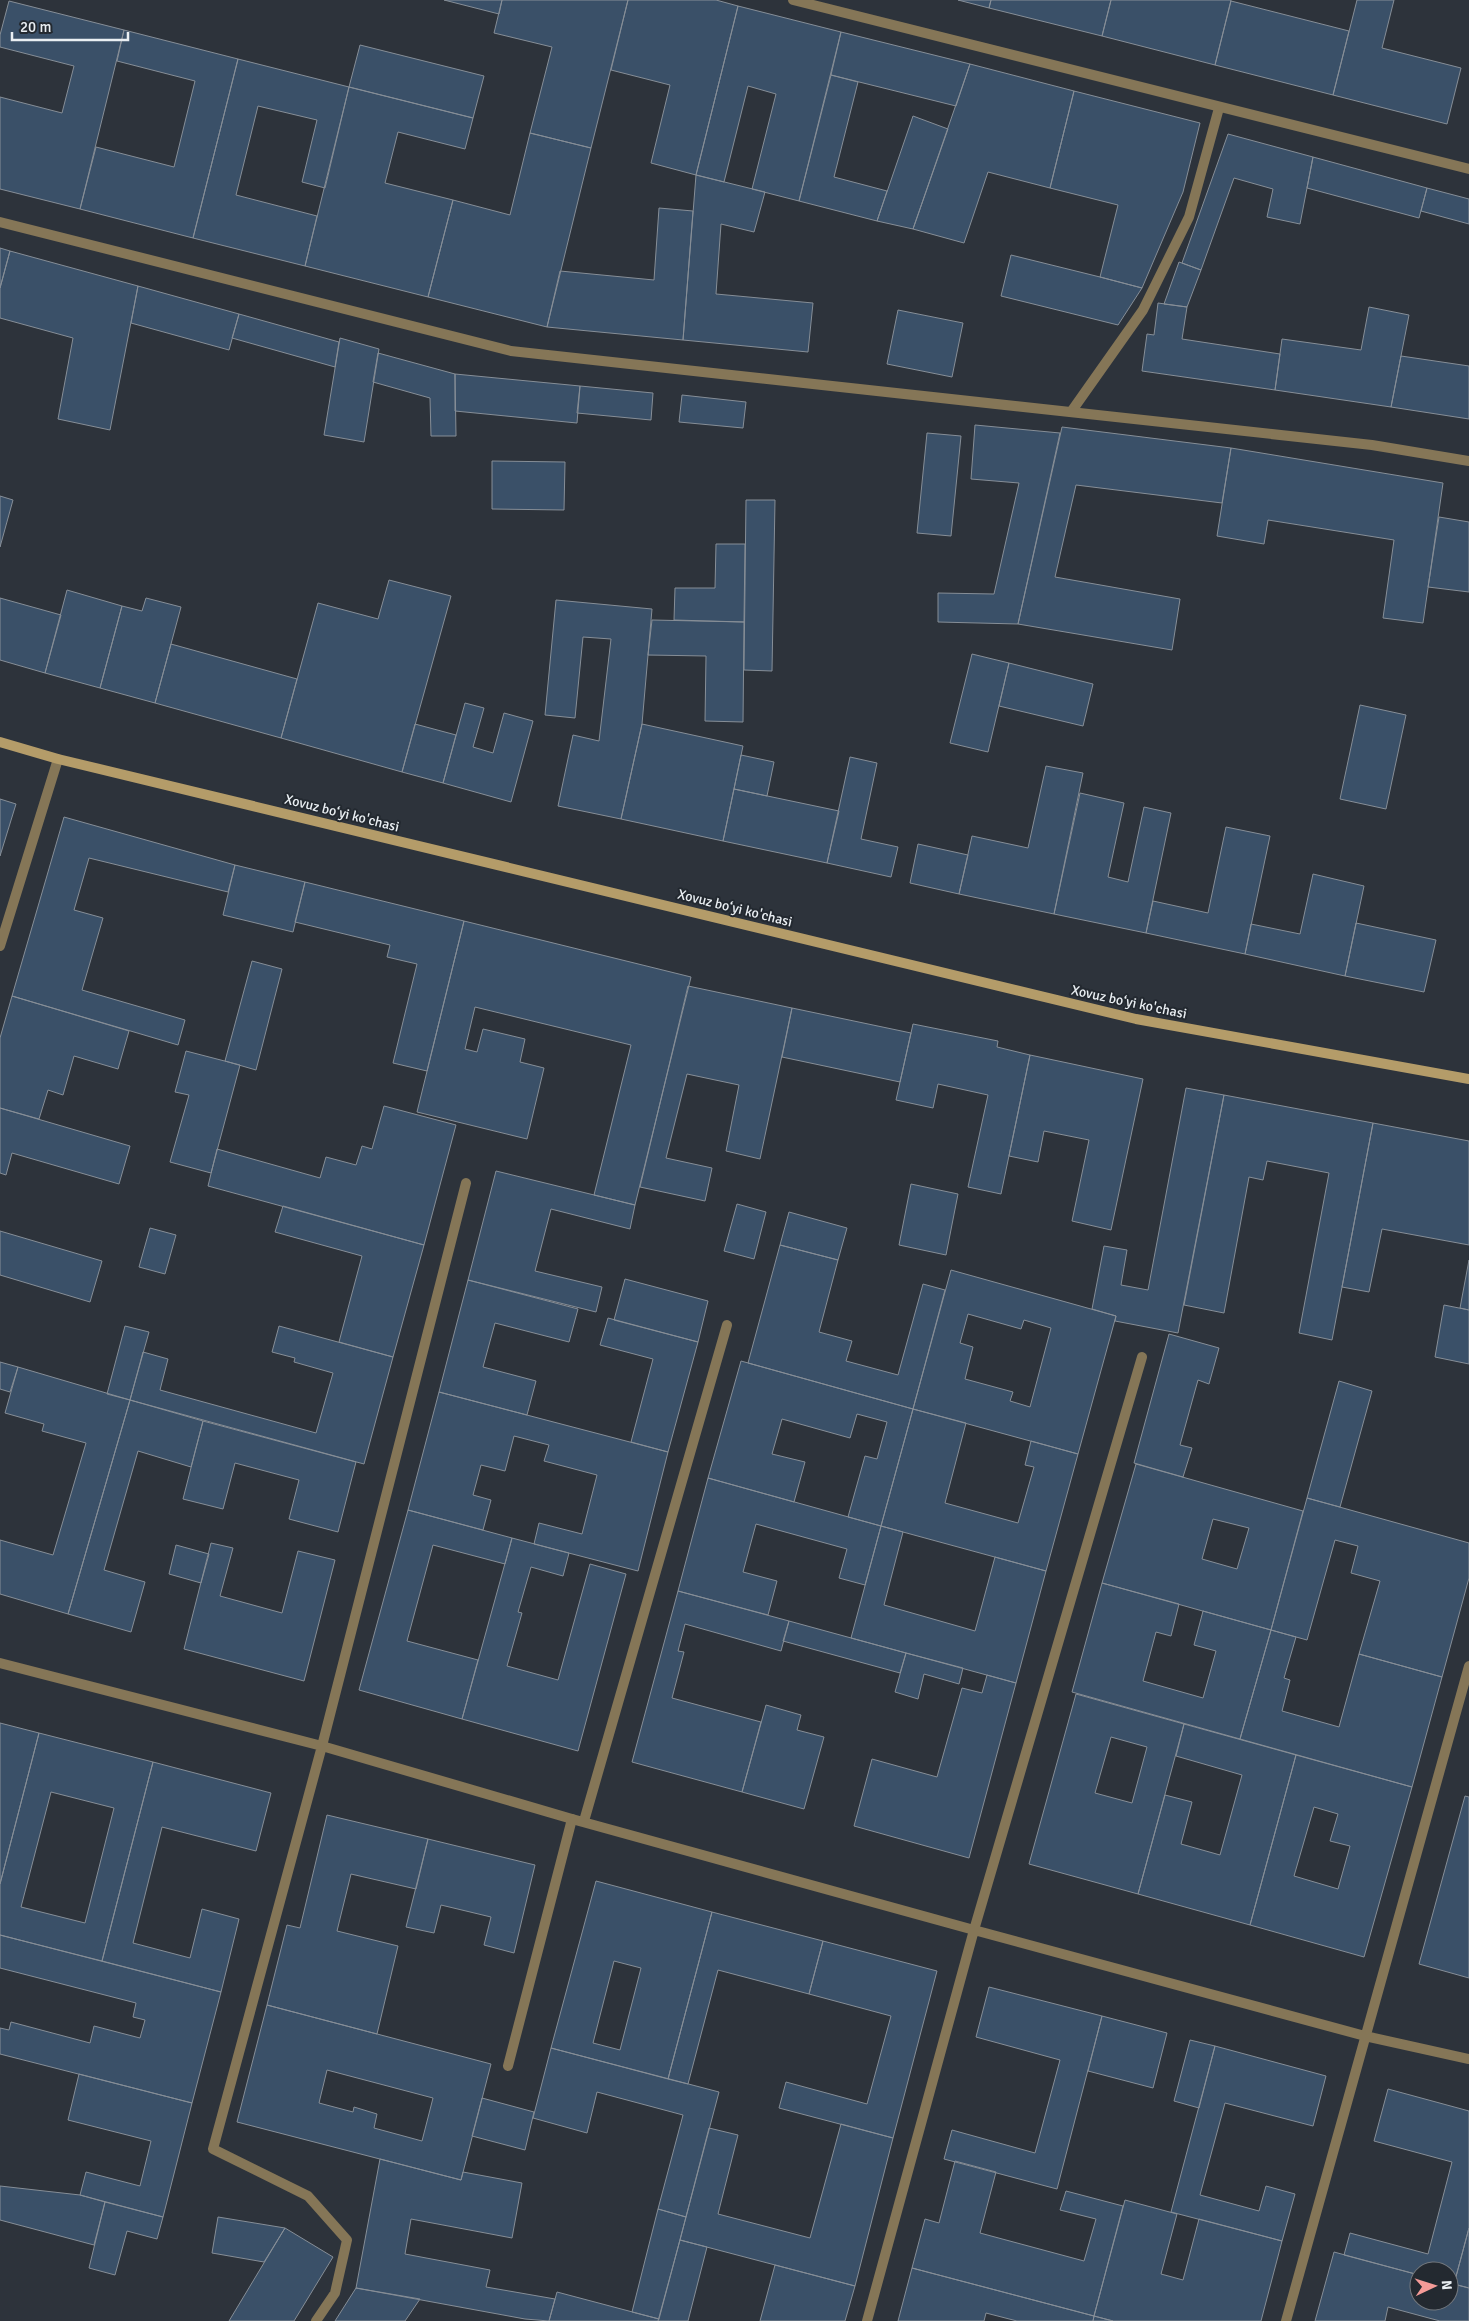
<svg xmlns="http://www.w3.org/2000/svg" width="1469" height="2321" viewBox="0 0 1469 2321" font-family="Signika,sans-serif">
  <style>
    .building { fill: #3a5068; stroke: #868e97; fill-rule: evenodd }
    .lines { fill: none; stroke-linecap: round; stroke-linejoin: round }
    .service { stroke: #857657; stroke-width: 10 }
    .minor { stroke: #857657; stroke-width: 10 }
    .secondary { stroke: #b49c69; stroke-width: 10 }
    .labels { text-anchor: middle; dominant-baseline: central; stroke-width: 4; stroke-linejoin: round; paint-order: stroke }
    .street-label { font-size: 14px; fill: #eaeff3; stroke: #232930 }
  </style>
  <rect width="100%" height="100%" fill="#2d333b"/>
  <path class="building" d="M 444,0 L 502,0 L 499,14 Z
    M 502,0 L 628,0 L 591,148 L 530,133 L 552,47 L 494,33 Z
    M 628,0 L 716,0 L 738,6 L 696,175 L 651,163 L 670,85 L 611,70 Z
    M 958,0 L 991,0 L 989,8 Z
    M 991,0 L 1111,0 L 1102,36 L 989,8 Z
    M 1111,0 L 1231,0 L 1215,65 L 1102,36 Z
    M 1357,0 L 1394,0 L 1382,48 L 1461,68 L 1447,124 L 1333,95 Z
    M 9,1 L 124,30 L 80,209 L 0,189 L 0,97 L 62,113 L 74,66 L 0,47 L 0,35 Z
    M 1231,1 L 1349,31 L 1333,95 L 1215,65 Z
    M 738,6 L 841,32 L 799,201 L 752,189 L 776,94 L 748,86 L 724,182 L 696,175 Z
    M 124,30 L 238,59 L 193,238 L 80,209 L 96,147 L 174,167 L 195,81 L 117,61 Z
    M 841,32 L 970,64 L 956,106 L 831,75 Z
    M 360,45 L 484,76 L 473,118 L 349,87 Z
    M 238,59 L 349,87 L 325,188 L 302,182 L 317,120 L 258,106 L 236,195 L 317,216 L 305,266 L 193,238 Z
    M 970,64 L 1074,91 L 1050,188 L 988,172 L 964,243 L 913,229 Z
    M 831,75 L 858,82 L 834,177 L 887,191 L 877,221 L 799,201 Z
    M 349,87 L 473,118 L 465,149 L 398,132 L 385,183 L 453,200 L 428,297 L 305,266 Z
    M 1074,91 L 1200,123 L 1183,192 L 1142,288 L 1100,277 L 1118,205 L 1050,188 Z
    M 913,116 L 948,129 L 913,229 L 877,221 Z
    M 530,133 L 591,148 L 547,327 L 428,297 L 453,200 L 510,215 Z
    M 1228,134 L 1313,157 L 1300,224 L 1267,217 L 1273,189 L 1234,178 L 1201,270 L 1182,263 Z
    M 1313,157 L 1427,188 L 1419,218 L 1307,188 Z
    M 696,175 L 765,192 L 754,232 L 721,224 L 716,294 L 813,303 L 808,352 L 683,340 Z
    M 1427,188 L 1469,199 L 1469,224 L 1421,211 Z
    M 659,208 L 693,211 L 683,340 L 547,327 L 560,271 L 654,280 Z
    M 0,248 L 10,251 L 0,288 Z
    M 10,251 L 138,286 L 110,430 L 58,419 L 73,338 L 0,318 L 0,288 Z
    M 1011,255 L 1100,277 L 1142,288 L 1118,325 L 1001,296 Z
    M 1179,262 L 1201,270 L 1187,307 L 1164,304 Z
    M 138,286 L 239,314 L 229,350 L 131,323 Z
    M 1158,303 L 1187,307 L 1182,339 L 1280,354 L 1275,390 L 1142,371 L 1147,334 L 1154,335 Z
    M 1369,307 L 1409,315 L 1391,407 L 1275,390 L 1282,339 L 1361,350 Z
    M 898,310 L 963,323 L 952,377 L 887,364 Z
    M 239,314 L 339,342 L 335,367 L 232,338 Z
    M 340,338 L 379,349 L 364,442 L 324,435 Z
    M 378,353 L 455,374 L 456,436 L 431,436 L 430,398 L 373,382 Z
    M 1401,356 L 1469,366 L 1469,419 L 1391,407 Z
    M 455,374 L 580,386 L 577,423 L 455,411 Z
    M 580,386 L 653,393 L 651,420 L 577,413 Z
    M 682,395 L 746,402 L 743,428 L 679,422 Z
    M 975,425 L 1060,433 L 1018,624 L 938,622 L 938,593 L 994,594 L 1019,483 L 971,479 Z
    M 1062,427 L 1231,448 L 1222,503 L 1076,485 L 1055,577 L 1180,599 L 1172,650 L 1018,624 Z
    M 927,433 L 961,436 L 951,536 L 917,533 Z
    M 1231,448 L 1443,483 L 1423,623 L 1383,618 L 1394,540 L 1268,520 L 1264,544 L 1217,536 Z
    M 492,461 L 565,462 L 564,510 L 492,509 Z
    M 0,496 L 13,500 L 0,547 Z
    M 746,500 L 775,500 L 772,671 L 744,670 Z
    M 1439,517 L 1469,522 L 1469,592 L 1428,587 Z
    M 716,544 L 745,544 L 744,622 L 674,620 L 675,588 L 715,588 Z
    M 389,580 L 451,596 L 402,772 L 281,738 L 318,603 L 378,619 Z
    M 67,590 L 122,606 L 100,688 L 45,673 Z
    M 0,598 L 61,615 L 45,673 L 0,660 Z
    M 146,598 L 181,607 L 155,703 L 100,688 L 122,606 L 142,611 Z
    M 556,600 L 652,609 L 642,724 L 621,819 L 558,806 L 573,735 L 599,741 L 611,639 L 583,637 L 575,718 L 545,715 Z
    M 652,620 L 744,622 L 743,722 L 705,721 L 706,656 L 648,655 Z
    M 171,644 L 297,679 L 281,738 L 155,703 Z
    M 972,654 L 1009,663 L 988,752 L 950,743 Z
    M 1009,663 L 1093,684 L 1083,726 L 999,706 Z
    M 465,703 L 484,708 L 473,747 L 493,753 L 504,713 L 533,721 L 511,802 L 443,783 Z
    M 1360,705 L 1406,715 L 1386,809 L 1340,799 Z
    M 415,724 L 456,735 L 443,783 L 402,772 Z
    M 642,724 L 743,746 L 723,841 L 621,819 Z
    M 741,755 L 774,762 L 767,796 L 734,789 Z
    M 850,757 L 877,763 L 861,839 L 898,847 L 891,877 L 827,863 Z
    M 1046,766 L 1083,773 L 1054,914 L 959,894 L 972,836 L 1028,848 Z
    M 734,789 L 839,811 L 827,863 L 723,841 Z
    M 1080,793 L 1124,803 L 1108,877 L 1128,882 L 1144,807 L 1171,813 L 1146,933 L 1054,914 Z
    M 0,799 L 16,804 L 0,856 Z
    M 64,817 L 235,865 L 228,892 L 89,858 L 74,910 L 103,918 L 82,990 L 185,1020 L 178,1045 L 12,996 Z
    M 1226,827 L 1270,836 L 1245,954 L 1146,933 L 1153,901 L 1208,913 Z
    M 918,844 L 968,855 L 959,894 L 910,883 Z
    M 235,865 L 305,882 L 293,932 L 223,915 Z
    M 1313,874 L 1364,886 L 1345,976 L 1245,954 L 1251,924 L 1300,934 Z
    M 305,882 L 464,921 L 427,1071 L 393,1063 L 417,964 L 387,957 L 390,945 L 295,922 Z
    M 464,921 L 691,977 L 635,1205 L 594,1195 L 631,1045 L 475,1007 L 465,1049 L 477,1052 L 483,1029 L 525,1039 L 520,1062 L 544,1068 L 527,1139 L 417,1112 Z
    M 1356,923 L 1436,940 L 1424,992 L 1345,976 Z
    M 252,961 L 282,969 L 256,1070 L 225,1061 Z
    M 688,986 L 792,1008 L 760,1159 L 726,1151 L 739,1085 L 687,1074 L 666,1158 L 712,1168 L 705,1201 L 640,1187 Z
    M 12,996 L 129,1031 L 118,1069 L 74,1056 L 63,1095 L 48,1090 L 39,1119 L 0,1108 L 0,1038 Z
    M 792,1008 L 911,1033 L 900,1082 L 782,1057 Z
    M 913,1024 L 998,1041 L 997,1047 L 1030,1055 L 1001,1194 L 968,1187 L 988,1095 L 938,1084 L 933,1108 L 896,1100 Z
    M 186,1051 L 240,1065 L 211,1173 L 170,1162 L 189,1095 L 175,1092 Z
    M 1030,1055 L 1143,1079 L 1111,1230 L 1072,1221 L 1089,1140 L 1044,1131 L 1038,1162 L 1009,1156 Z
    M 1186,1088 L 1224,1095 L 1178,1333 L 1115,1321 L 1116,1316 L 1092,1309 L 1104,1246 L 1127,1250 L 1121,1285 L 1148,1290 Z
    M 1224,1095 L 1373,1123 L 1332,1340 L 1299,1333 L 1329,1173 L 1267,1161 L 1263,1180 L 1249,1177 L 1224,1313 L 1184,1305 Z
    M 384,1106 L 456,1125 L 424,1245 L 208,1186 L 217,1149 L 320,1178 L 326,1157 L 356,1165 L 362,1146 L 372,1149 Z
    M 0,1108 L 130,1146 L 119,1184 L 12,1153 L 6,1175 L 0,1173 Z
    M 1373,1123 L 1469,1141 L 1469,1245 L 1382,1229 L 1369,1292 L 1342,1287 Z
    M 496,1171 L 635,1205 L 630,1229 L 551,1209 L 535,1271 L 602,1287 L 596,1312 L 468,1280 Z
    M 911,1184 L 958,1194 L 946,1255 L 899,1245 Z
    M 737,1204 L 766,1212 L 754,1259 L 724,1251 Z
    M 283,1206 L 424,1245 L 393,1357 L 339,1342 L 362,1256 L 275,1232 Z
    M 789,1212 L 847,1228 L 838,1260 L 780,1245 Z
    M 150,1228 L 176,1235 L 165,1274 L 139,1267 Z
    M 0,1231 L 102,1261 L 90,1302 L 0,1275 Z
    M 780,1245 L 838,1260 L 819,1332 L 852,1341 L 846,1361 L 898,1375 L 923,1284 L 945,1290 L 913,1409 L 748,1363 Z
    M 1469,1260 L 1469,1310 L 1460,1308 Z
    M 951,1270 L 1116,1316 L 1078,1454 L 913,1409 ZM 968,1314 L 1021,1329 L 1024,1320 L 1051,1328 L 1030,1407 L 1010,1401 L 1013,1392 L 965,1379 L 973,1347 L 960,1343 Z
    M 625,1279 L 708,1301 L 698,1342 L 614,1320 Z
    M 468,1280 L 578,1309 L 569,1342 L 495,1323 L 483,1367 L 536,1381 L 527,1415 L 439,1392 Z
    M 1444,1305 L 1469,1310 L 1469,1364 L 1435,1357 Z
    M 608,1318 L 698,1342 L 668,1452 L 631,1442 L 653,1359 L 600,1345 Z
    M 125,1326 L 149,1332 L 130,1400 L 107,1394 Z
    M 279,1326 L 393,1357 L 364,1464 L 130,1400 L 143,1352 L 168,1359 L 160,1390 L 316,1433 L 333,1373 L 294,1362 L 295,1358 L 272,1352 Z
    M 1169,1334 L 1219,1348 L 1209,1384 L 1198,1380 L 1180,1445 L 1192,1448 L 1183,1477 L 1134,1463 Z
    M 741,1361 L 913,1409 L 881,1526 L 848,1517 L 865,1456 L 877,1459 L 887,1422 L 857,1414 L 850,1438 L 782,1419 L 772,1454 L 805,1462 L 794,1502 L 708,1478 Z
    M 0,1362 L 18,1367 L 10,1392 L 0,1389 Z
    M 18,1367 L 130,1400 L 68,1614 L 0,1594 L 0,1540 L 53,1555 L 86,1443 L 42,1431 L 44,1424 L 5,1413 Z
    M 1339,1381 L 1372,1391 L 1340,1507 L 1307,1498 Z
    M 439,1392 L 668,1452 L 638,1571 L 534,1544 L 539,1523 L 582,1534 L 597,1475 L 544,1461 L 549,1445 L 514,1436 L 505,1471 L 481,1465 L 473,1495 L 491,1500 L 483,1530 L 408,1510 Z
    M 130,1400 L 203,1421 L 191,1467 L 138,1451 L 104,1570 L 145,1582 L 131,1632 L 68,1614 Z
    M 913,1409 L 966,1423 L 945,1503 L 1018,1523 L 1034,1467 L 1025,1465 L 1031,1441 L 1078,1454 L 1046,1571 L 881,1526 Z
    M 203,1421 L 356,1462 L 338,1532 L 289,1519 L 299,1480 L 235,1463 L 223,1509 L 183,1499 Z
    M 1136,1464 L 1303,1511 L 1271,1630 L 1102,1583 ZM 1213,1519 L 1249,1528 L 1237,1569 L 1202,1559 Z
    M 708,1478 L 881,1526 L 865,1585 L 839,1578 L 847,1549 L 756,1524 L 743,1572 L 777,1581 L 768,1615 L 678,1591 Z
    M 1307,1498 L 1469,1543 L 1469,1578 L 1442,1677 L 1359,1654 L 1380,1581 L 1351,1573 L 1358,1546 L 1335,1540 L 1307,1640 L 1271,1630 Z
    M 408,1510 L 512,1538 L 505,1564 L 433,1545 L 407,1641 L 478,1660 L 462,1719 L 359,1690 Z
    M 881,1526 L 903,1532 L 884,1605 L 975,1631 L 995,1557 L 1046,1571 L 1016,1683 L 851,1638 Z
    M 512,1538 L 569,1553 L 563,1576 L 531,1567 L 518,1612 L 522,1613 L 507,1666 L 558,1680 L 590,1564 L 626,1574 L 578,1751 L 462,1719 Z
    M 211,1543 L 233,1548 L 220,1596 L 282,1613 L 298,1551 L 335,1560 L 304,1681 L 184,1649 Z
    M 176,1545 L 209,1554 L 201,1583 L 169,1574 Z
    M 1102,1583 L 1179,1604 L 1171,1636 L 1156,1632 L 1143,1681 L 1203,1698 L 1216,1651 L 1194,1645 L 1203,1611 L 1271,1630 L 1240,1739 L 1072,1692 Z
    M 678,1591 L 789,1621 L 781,1651 L 685,1624 L 678,1651 L 684,1652 L 672,1698 L 761,1722 L 742,1792 L 632,1762 Z
    M 789,1621 L 906,1653 L 900,1673 L 783,1641 Z
    M 1271,1630 L 1296,1637 L 1284,1678 L 1290,1680 L 1282,1711 L 1339,1727 L 1359,1654 L 1442,1677 L 1412,1787 L 1240,1739 Z
    M 906,1653 L 963,1668 L 959,1684 L 924,1674 L 918,1699 L 895,1692 Z
    M 987,1675 L 1016,1683 L 969,1858 L 854,1826 L 872,1759 L 937,1777 L 962,1688 L 982,1693 Z
    M 1076,1694 L 1184,1724 L 1138,1894 L 1029,1864 ZM 1111,1737 L 1147,1747 L 1132,1803 L 1095,1793 Z
    M 766,1705 L 801,1715 L 797,1730 L 824,1737 L 804,1809 L 742,1792 Z
    M 0,1723 L 39,1733 L 0,1884 Z
    M 1184,1724 L 1296,1755 L 1250,1925 L 1138,1894 L 1165,1795 L 1192,1802 L 1181,1844 L 1220,1855 L 1242,1775 L 1176,1756 Z
    M 39,1733 L 153,1762 L 102,1961 L 0,1935 L 0,1884 ZM 51,1792 L 114,1808 L 85,1923 L 21,1907 Z
    M 1296,1755 L 1412,1787 L 1364,1957 L 1250,1925 ZM 1314,1807 L 1338,1814 L 1330,1841 L 1350,1846 L 1338,1889 L 1294,1876 Z
    M 153,1762 L 271,1793 L 256,1851 L 162,1827 L 133,1943 L 190,1958 L 202,1909 L 239,1919 L 221,1992 L 102,1961 Z
    M 1465,1796 L 1469,1797 L 1469,1978 L 1419,1964 Z
    M 327,1815 L 428,1839 L 416,1889 L 351,1874 L 337,1931 L 398,1946 L 377,2034 L 267,2005 L 287,1925 L 300,1928 Z
    M 428,1839 L 535,1865 L 514,1953 L 484,1945 L 491,1917 L 441,1905 L 434,1933 L 406,1927 Z
    M 596,1881 L 712,1912 L 668,2079 L 551,2048 ZM 614,1961 L 641,1968 L 620,2050 L 593,2043 Z
    M 712,1912 L 823,1941 L 809,1994 L 718,1970 L 688,2084 L 668,2079 Z
    M 0,1935 L 221,1992 L 192,2103 L 0,2054 L 0,2028 L 9,2030 L 11,2022 L 90,2043 L 94,2026 L 140,2038 L 145,2020 L 133,2017 L 136,2003 L 0,1968 Z
    M 823,1941 L 937,1971 L 893,2138 L 779,2108 L 786,2082 L 867,2104 L 891,2016 L 809,1994 Z
    M 989,1987 L 1102,2016 L 1057,2189 L 944,2159 L 952,2130 L 1035,2153 L 1060,2060 L 976,2037 Z
    M 267,2005 L 491,2064 L 461,2180 L 237,2122 ZM 327,2070 L 433,2098 L 422,2141 L 374,2128 L 377,2114 L 354,2107 L 353,2112 L 319,2103 Z
    M 1102,2016 L 1167,2033 L 1153,2088 L 1088,2071 Z
    M 1190,2040 L 1215,2046 L 1199,2108 L 1174,2101 Z
    M 1215,2046 L 1326,2076 L 1313,2126 L 1225,2103 L 1200,2195 L 1259,2211 L 1266,2186 L 1295,2194 L 1282,2241 L 1171,2212 Z
    M 551,2048 L 719,2092 L 686,2217 L 658,2209 L 683,2115 L 597,2092 L 587,2133 L 533,2118 Z
    M 79,2074 L 192,2103 L 163,2217 L 80,2195 L 86,2172 L 140,2186 L 151,2141 L 68,2120 Z
    M 1388,2089 L 1469,2111 L 1469,2228 L 1454,2284 L 1449,2283 L 1449,2271 L 1419,2271 L 1419,2275 L 1344,2255 L 1350,2233 L 1428,2254 L 1452,2162 L 1374,2141 Z
    M 482,2098 L 534,2112 L 525,2150 L 472,2136 Z
    M 841,2124 L 893,2138 L 855,2286 L 680,2240 L 709,2128 L 738,2135 L 718,2214 L 810,2238 Z
    M 380,2159 L 461,2180 L 463,2172 L 522,2183 L 512,2238 L 411,2219 L 405,2254 L 490,2270 L 486,2287 L 555,2299 L 549,2321 L 525,2319 L 356,2288 Z
    M 955,2161 L 996,2172 L 980,2233 L 1084,2261 L 1096,2219 L 1060,2210 L 1066,2191 L 1123,2206 L 1094,2316 L 912,2268 L 925,2219 L 939,2223 Z
    M 0,2186 L 80,2195 L 105,2202 L 94,2245 L 0,2220 Z
    M 1125,2200 L 1177,2214 L 1161,2274 L 1183,2280 L 1199,2219 L 1282,2241 L 1261,2321 L 1113,2321 L 1094,2316 Z
    M 105,2202 L 163,2217 L 157,2239 L 127,2231 L 115,2275 L 89,2268 Z
    M 658,2209 L 686,2217 L 659,2319 L 632,2312 Z
    M 218,2217 L 285,2228 L 264,2262 L 212,2253 Z
    M 285,2228 L 333,2257 L 294,2321 L 229,2321 Z
    M 1469,2228 L 1469,2288 L 1454,2284 Z
    M 680,2240 L 707,2247 L 688,2321 L 658,2321 Z
    M 1334,2252 L 1419,2275 L 1419,2301 L 1449,2301 L 1449,2283 L 1469,2288 L 1469,2321 L 1440,2321 L 1388,2307 L 1385,2321 L 1315,2321 Z
    M 775,2265 L 855,2286 L 845,2321 L 760,2321 Z
    M 912,2268 L 1094,2316 L 1093,2321 L 1017,2321 L 986,2313 L 984,2321 L 898,2321 Z
    M 356,2288 L 420,2299 L 405,2321 L 335,2321 Z
    M 557,2292 L 659,2319 L 658,2321 L 549,2321 Z
    M 1094,2316 L 1113,2321 L 1093,2321 Z"/>
  <g class="lines">
    <path class="service" d="M 1071,412 L 1143,310 L 1189,217 L 1219,108
      M 508,2066 L 572,1819"/>
    <path class="minor" d="M 793,0 L 1469,169
      M 0,222 L 511,351 L 1372,445 L 1469,461
      M 0,946 L 58,759
      M 0,1663 L 322,1746 L 572,1819 L 974,1930 L 1365,2036 L 1469,2059
      M 584,1821 L 727,1325
      M 316,2321 L 335,2293 L 347,2240 L 308,2196 L 213,2149 L 322,1746 L 466,1183
      M 867,2321 L 974,1930 L 1142,1357
      M 1286,2321 L 1469,1666"/>
    <path class="secondary" d="M 0,742 L 58,759 L 1136,1019 L 1469,1079"/>
  </g>
  <g class="labels">
    <g class="street-label">
      <text transform="translate(342 813) rotate(14)">Xovuz bo‘yi ko'chasi</text>
      <text transform="translate(735 908) rotate(14)">Xovuz bo‘yi ko'chasi</text>
      <text transform="translate(1129 1002) rotate(12)">Xovuz bo‘yi ko'chasi</text>
    </g>
  </g>
  <g transform="translate(1434 2286) rotate(86)"><circle r="24" fill="#232930" stroke="#73787e"/>
  <path d="M0-4L9 19L0 12L-9 19Z" fill="#f59b98"/>
  <text y="-8" font-size="14" font-weight="bold" text-anchor="middle" fill="#eaeff3">N</text>
  </g>
  <path d="M12 32v8h116v-8" fill="none" stroke="#eaeff3" stroke-width="2.5"/>
  <text x="20" y="32" font-size="15" fill="#eaeff3" stroke="#232930" stroke-width="4" paint-order="stroke">20 m</text>
</svg>
